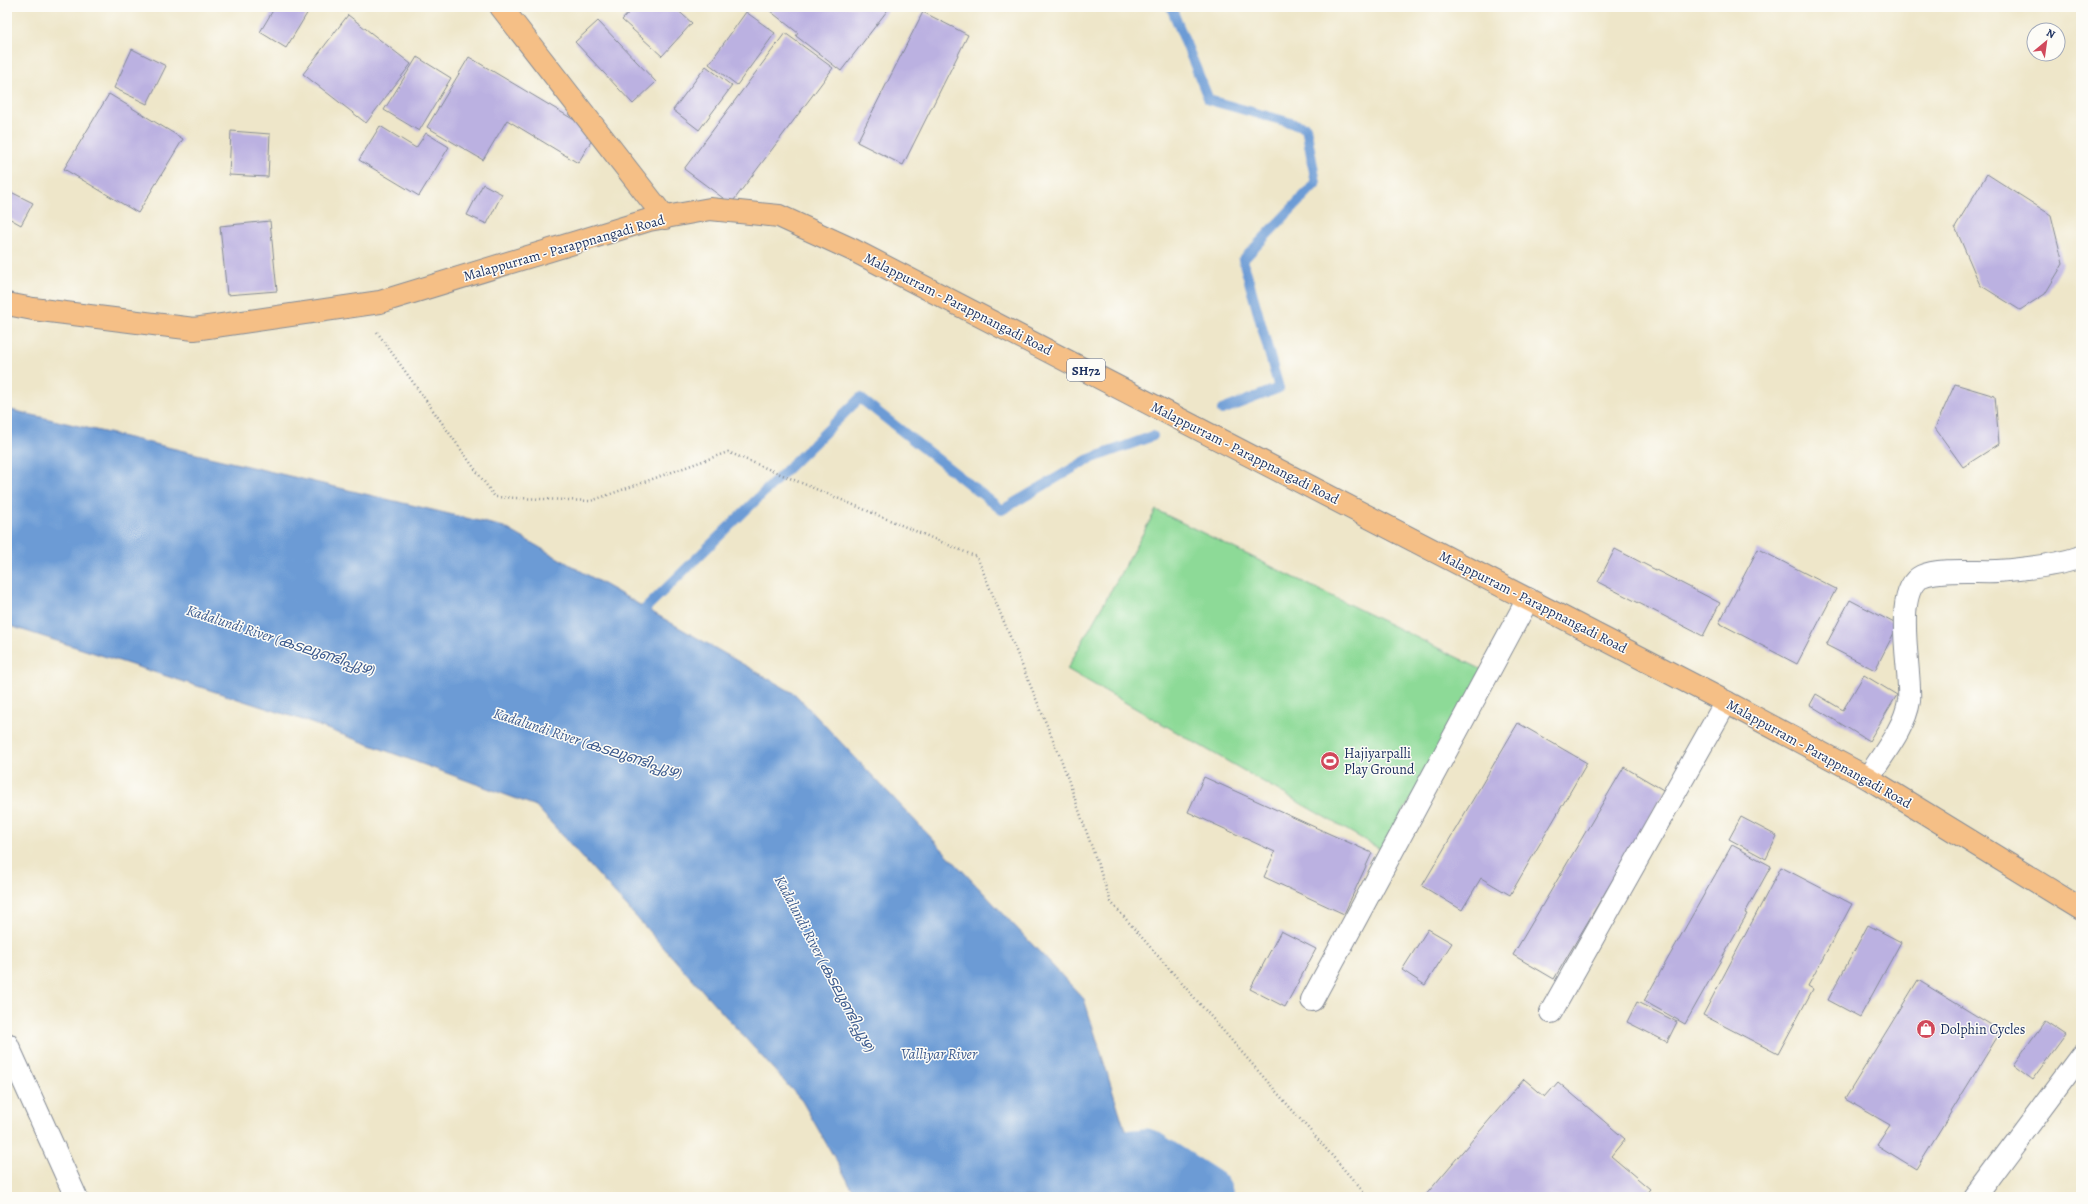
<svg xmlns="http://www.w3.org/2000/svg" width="2088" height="1204" viewBox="0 0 2088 1204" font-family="Alegreya,'Noto Sans Malayalam',serif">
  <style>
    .green { fill: #8dda97; stroke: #54847a }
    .water { fill: #6c9bd5; stroke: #44659a }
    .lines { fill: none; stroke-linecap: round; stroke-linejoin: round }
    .stream { stroke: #6c9bd5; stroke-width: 10 }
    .river { stroke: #6c9bd5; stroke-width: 61 }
    .building { fill: #bbb1e1 }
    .minor-casing { stroke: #848a94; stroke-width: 24 }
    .major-casing { stroke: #848a94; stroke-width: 24 }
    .path { stroke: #848a94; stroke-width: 2.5; stroke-dasharray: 1 3; stroke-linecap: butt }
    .minor { stroke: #fff; stroke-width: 22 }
    .major { stroke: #f5bf86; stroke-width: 22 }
    .labels { text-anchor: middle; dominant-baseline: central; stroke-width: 3; stroke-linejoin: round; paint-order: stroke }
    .shield { fill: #fdfcf7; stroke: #5f6c8c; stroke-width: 1 }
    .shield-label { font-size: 13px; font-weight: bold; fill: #1b2f5e }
    .street-label { font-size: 14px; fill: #1b2f5e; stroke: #fdfcf7 }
    .poi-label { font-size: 14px; fill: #1b2f5e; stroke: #fdfcf7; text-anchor: start }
    .water-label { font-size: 15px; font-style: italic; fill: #3b5a8e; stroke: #fdfcf7 }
  </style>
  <rect width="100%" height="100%" fill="#fdfcf7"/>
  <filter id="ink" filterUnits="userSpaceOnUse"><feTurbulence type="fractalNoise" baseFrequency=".025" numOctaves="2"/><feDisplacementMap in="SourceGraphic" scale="8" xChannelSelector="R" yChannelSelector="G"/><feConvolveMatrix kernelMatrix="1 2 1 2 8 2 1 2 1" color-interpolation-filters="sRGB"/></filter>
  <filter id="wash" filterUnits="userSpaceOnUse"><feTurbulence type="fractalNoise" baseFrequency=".012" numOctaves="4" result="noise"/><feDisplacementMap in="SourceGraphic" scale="16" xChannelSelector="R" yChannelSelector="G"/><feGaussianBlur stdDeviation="0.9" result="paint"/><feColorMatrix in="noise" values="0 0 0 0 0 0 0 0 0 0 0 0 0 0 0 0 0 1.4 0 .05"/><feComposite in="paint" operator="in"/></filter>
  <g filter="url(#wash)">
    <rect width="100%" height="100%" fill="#eee6c9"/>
    <path class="green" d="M 1156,510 L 1489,673 L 1380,849 L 1067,669 Z"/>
    <path class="water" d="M 7,409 L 504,527 L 795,694 L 1084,999 L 1146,1197 L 857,1197 L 802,1101 L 536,806 L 300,719 L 7,625 Z"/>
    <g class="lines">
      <path class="stream" d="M 1171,7 L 1209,100 L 1306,127 L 1316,183 L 1243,260 L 1279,388 L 1222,410
        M 641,620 L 645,609 L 860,398 L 1002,510 L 1087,460 L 1153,436"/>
      <path class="river" d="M 1050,1170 L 1144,1159 L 1203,1197"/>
    </g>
    <g id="blocks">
      <path class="building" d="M 275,7 L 311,7 L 286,48 L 260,32 Z
        M 634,7 L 674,7 L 692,23 L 662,56 L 622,20 Z
        M 765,7 L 890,7 L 841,71 L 796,36 L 798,33 Z
        M 746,12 L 775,33 L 737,85 L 709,64 Z
        M 923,12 L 968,35 L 903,165 L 857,142 Z
        M 348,15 L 411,64 L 366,123 L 303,74 Z
        M 598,21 L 656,82 L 633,104 L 575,42 Z
        M 785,33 L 833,68 L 731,204 L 684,169 Z
        M 132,49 L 166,66 L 147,104 L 114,88 Z
        M 417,57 L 451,78 L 419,131 L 384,110 Z
        M 469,57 L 596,133 L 578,163 L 507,120 L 483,160 L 427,127 Z
        M 706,66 L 732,86 L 699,130 L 673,110 Z
        M 109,94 L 183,139 L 138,213 L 64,169 Z
        M 380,126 L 416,148 L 426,133 L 449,147 L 419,196 L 359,160 Z
        M 231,131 L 270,134 L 268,177 L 229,175 Z
        M 1987,174 L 2051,215 L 2063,264 L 2045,294 L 2020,310 L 1980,285 L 1955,227 Z
        M 483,184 L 502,194 L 487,224 L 467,215 Z
        M 7,190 L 33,203 L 21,225 L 7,217 Z
        M 270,221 L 277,291 L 227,295 L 220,226 Z
        M 1955,384 L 1995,396 L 1999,444 L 1963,467 L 1935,428 Z
        M 1615,549 L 1720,603 L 1703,636 L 1598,582 Z
        M 1758,549 L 1836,589 L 1797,664 L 1719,623 Z
        M 1850,600 L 1898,625 L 1875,670 L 1826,645 Z
        M 1864,675 L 1897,695 L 1869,741 L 1810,705 L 1816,694 L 1843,710 Z
        M 1518,723 L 1587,763 L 1510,895 L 1481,878 L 1462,910 L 1422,886 Z
        M 1624,767 L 1665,791 L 1554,979 L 1513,955 Z
        M 1204,777 L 1372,853 L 1344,914 L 1264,877 L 1275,852 L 1188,812 Z
        M 1741,817 L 1777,836 L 1766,859 L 1729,839 Z
        M 1732,845 L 1771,866 L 1745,913 L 1747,914 L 1685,1024 L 1644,1001 Z
        M 1781,867 L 1852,904 L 1808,986 L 1813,989 L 1778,1054 L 1703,1015 Z
        M 1868,925 L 1901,942 L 1860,1017 L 1828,1000 Z
        M 1428,929 L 1452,943 L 1425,985 L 1402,970 Z
        M 1281,931 L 1316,949 L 1285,1007 L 1250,989 Z
        M 1918,980 L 2001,1031 L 1916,1169 L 1877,1145 L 1890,1125 L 1845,1099 Z
        M 1637,1002 L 1677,1022 L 1667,1042 L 1627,1022 Z
        M 2045,1021 L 2066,1035 L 2033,1080 L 2013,1065 Z
        M 1524,1079 L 1545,1097 L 1558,1082 L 1625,1139 L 1611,1156 L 1650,1189 L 1643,1197 L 1424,1197 Z"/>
    </g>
  </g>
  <g filter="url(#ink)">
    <use href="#blocks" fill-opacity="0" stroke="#848a94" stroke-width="1"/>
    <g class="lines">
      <g class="minor-casing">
        <path id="minor" d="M 1868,778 C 1882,755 1905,728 1909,701 C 1912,672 1891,591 1922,576 C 1939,568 1978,572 1997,571 C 2024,569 2055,566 2081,557
          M 1312,1000 L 1528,599
          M 1551,1012 L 1726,702
          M 7,1044 L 76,1197
          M 1975,1197 L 2081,1055"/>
      </g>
      <g class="major-casing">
        <path id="major" d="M 501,7 L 665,218
          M 7,304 L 33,309 L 194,329 L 380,302 L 649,220 L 710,209 L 779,216 L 853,250 L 1726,702 L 1868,778 L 2081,909"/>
      </g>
      <path class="path" d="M 377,332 L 495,497 L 591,501 L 728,452 L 977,557 L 1061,759 L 1111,902 L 1368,1197"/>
      <use href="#minor" class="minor"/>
      <use href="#major" class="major"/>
    </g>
  </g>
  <defs>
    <g id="stadium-disc" transform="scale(1)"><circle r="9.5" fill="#d1495b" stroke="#fdfcf7"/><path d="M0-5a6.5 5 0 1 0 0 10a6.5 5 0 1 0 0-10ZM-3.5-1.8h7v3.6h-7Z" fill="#fff"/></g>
    <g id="shop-disc" transform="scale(1)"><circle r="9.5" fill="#d1495b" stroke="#fdfcf7"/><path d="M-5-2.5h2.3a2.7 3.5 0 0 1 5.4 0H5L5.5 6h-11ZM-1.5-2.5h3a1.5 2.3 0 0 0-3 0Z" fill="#fff"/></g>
  </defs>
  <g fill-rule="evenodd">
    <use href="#stadium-disc" x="1330" y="761"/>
    <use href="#shop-disc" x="1926" y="1029"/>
  </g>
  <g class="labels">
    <rect class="shield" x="1067" y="359" width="38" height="22" rx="3"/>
    <g class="shield-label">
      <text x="1086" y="370">SH72</text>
    </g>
    <g class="street-label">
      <text transform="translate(564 248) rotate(-16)">Malappurram - Parappnangadi Road</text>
      <text transform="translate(958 304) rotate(27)">Malappurram - Parappnangadi Road</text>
      <text transform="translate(1245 453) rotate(27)">Malappurram - Parappnangadi Road</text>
      <text transform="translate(1533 602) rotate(27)">Malappurram - Parappnangadi Road</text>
      <text transform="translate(1819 754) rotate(29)">Malappurram - Parappnangadi Road</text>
    </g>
    <g class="poi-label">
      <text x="1344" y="753">Hajiyarpalli<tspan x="1344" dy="16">Play Ground</tspan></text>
      <text x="1940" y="1029">Dolphin Cycles</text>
    </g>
    <g class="water-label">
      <text transform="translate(281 640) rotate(18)">Kadalundi River (കടലുണ്ടിപ്പുഴ)</text>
      <text transform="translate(588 743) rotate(18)">Kadalundi River (കടലുണ്ടിപ്പുഴ)</text>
      <text transform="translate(825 964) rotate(62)">Kadalundi River (കടലുണ്ടിപ്പുഴ)</text>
      <text x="939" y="1054">Valliyar River</text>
    </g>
  </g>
  <rect width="2088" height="1204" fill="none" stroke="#fdfcf7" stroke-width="24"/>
  <g transform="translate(2046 42) rotate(29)"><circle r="19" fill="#fdfcf7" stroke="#a3aaba"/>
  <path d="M0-3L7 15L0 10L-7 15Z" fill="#d1495b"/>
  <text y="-6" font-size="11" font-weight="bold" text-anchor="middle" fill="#1b2f5e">N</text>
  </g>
</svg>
